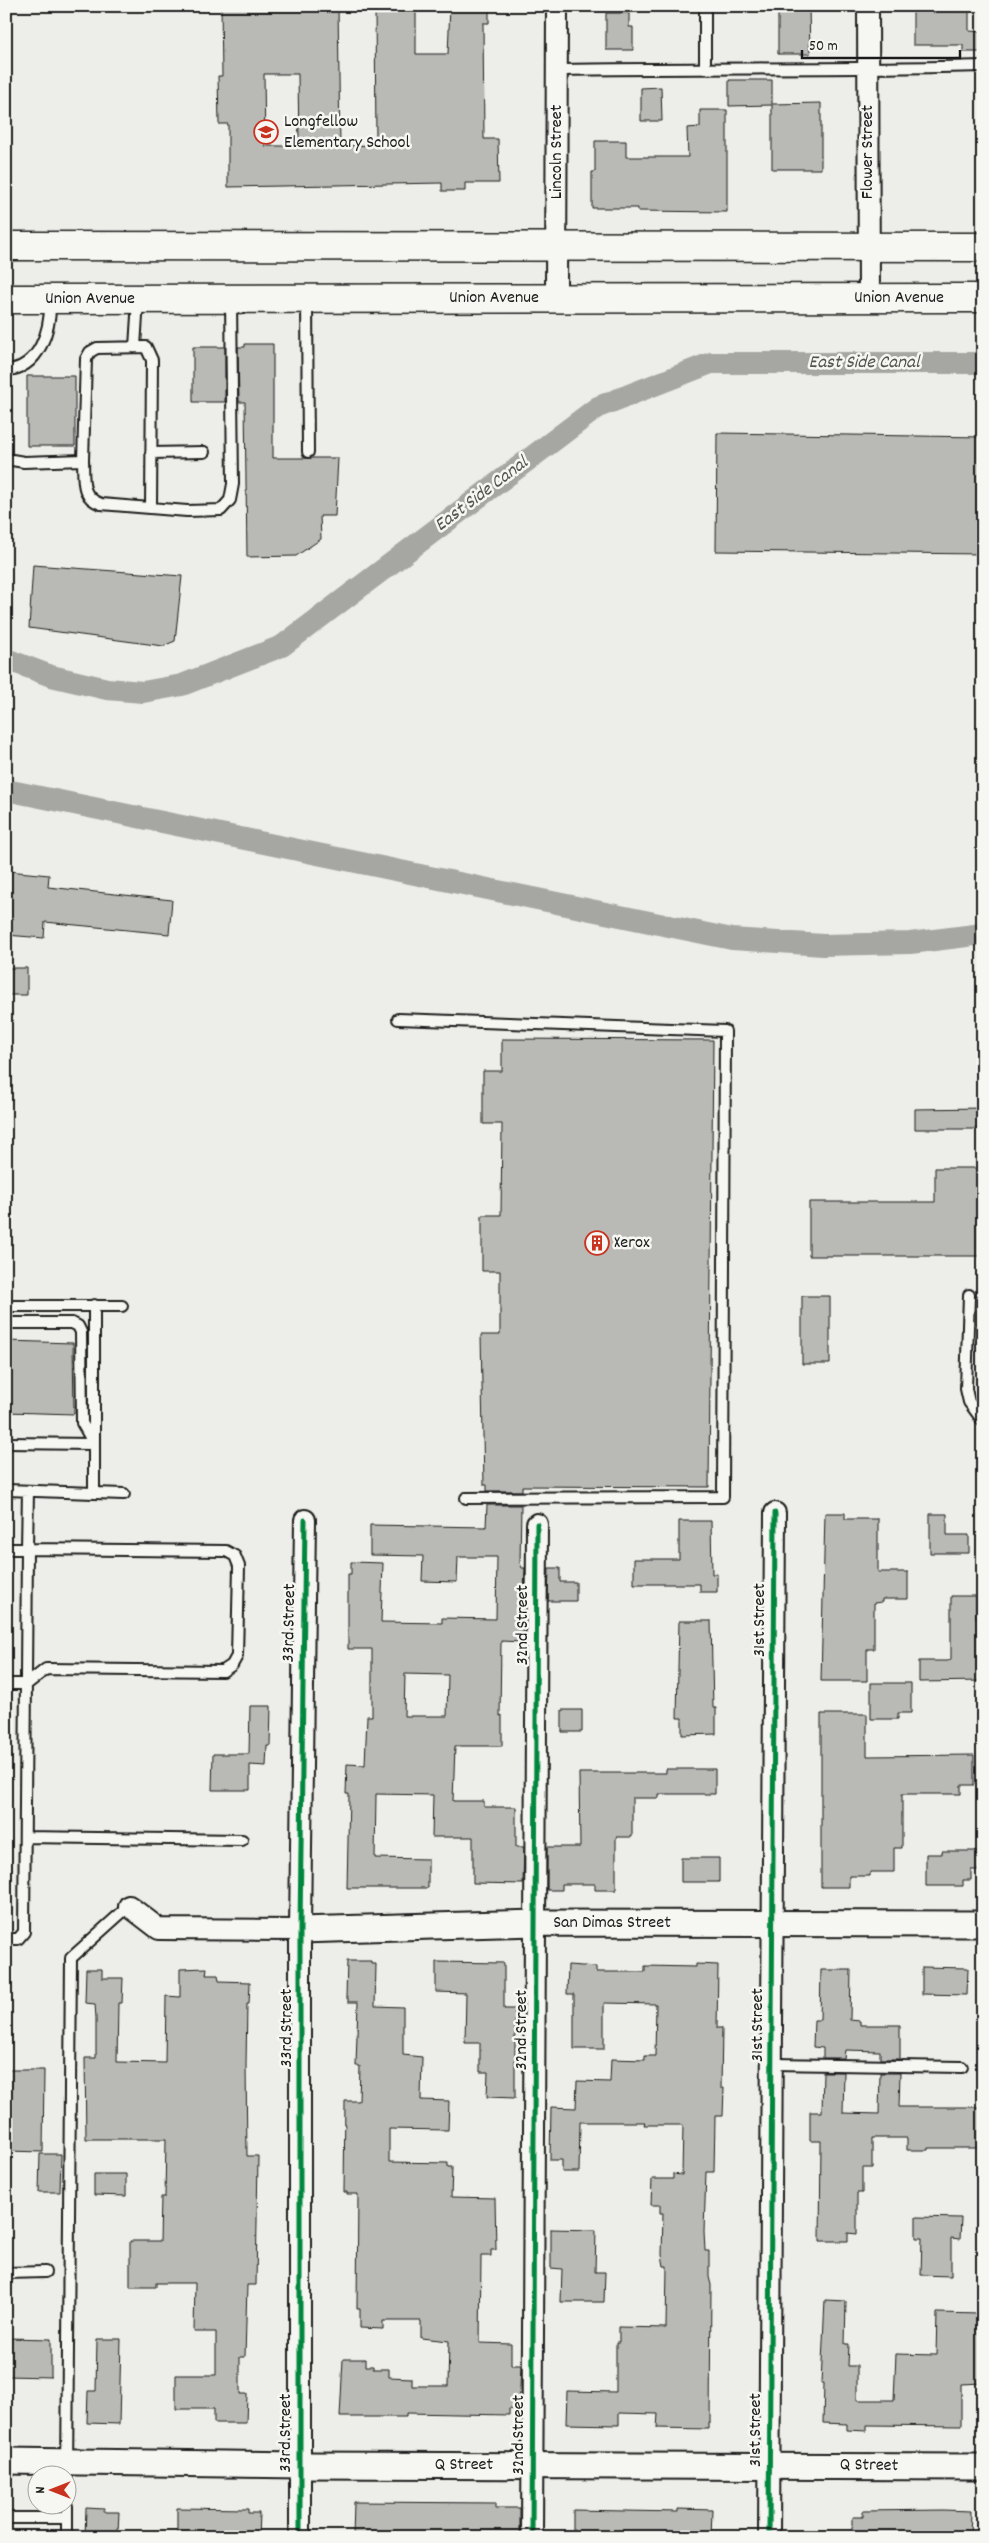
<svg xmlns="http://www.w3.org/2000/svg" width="989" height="2543" viewBox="0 0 989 2543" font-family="Dekko,sans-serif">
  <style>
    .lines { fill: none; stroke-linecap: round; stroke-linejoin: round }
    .canal { stroke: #a6a6a3; stroke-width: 22 }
    .building { fill: #b9b9b6; stroke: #1c1c1c; fill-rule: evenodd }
    .service-casing { stroke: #1c1c1c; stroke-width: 14 }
    .minor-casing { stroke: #1c1c1c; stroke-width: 24 }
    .tertiary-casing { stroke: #1c1c1c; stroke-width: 29 }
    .primary-casing { stroke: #1c1c1c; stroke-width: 31 }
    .service { stroke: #f6f6f2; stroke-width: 10 }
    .minor { stroke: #f6f6f2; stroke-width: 20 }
    .tertiary { stroke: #f6f6f2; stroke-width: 25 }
    .primary { stroke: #f6f6f2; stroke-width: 28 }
    .cycleway-casing { stroke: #f6f6f2; stroke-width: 8 }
    .cycleway { stroke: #00873e; stroke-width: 5 }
    .labels { text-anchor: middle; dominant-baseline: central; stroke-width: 5; stroke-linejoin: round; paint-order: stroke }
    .poi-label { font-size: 18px; fill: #1c1c1c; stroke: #f6f6f2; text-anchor: start }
    .street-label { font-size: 18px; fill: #1c1c1c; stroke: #f6f6f2 }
    .water-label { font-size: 19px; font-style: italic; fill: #535352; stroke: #f6f6f2 }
  </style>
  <rect width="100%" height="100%" fill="#edede9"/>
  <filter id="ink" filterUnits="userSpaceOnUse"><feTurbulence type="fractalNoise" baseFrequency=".02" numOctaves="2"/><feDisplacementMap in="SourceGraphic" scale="10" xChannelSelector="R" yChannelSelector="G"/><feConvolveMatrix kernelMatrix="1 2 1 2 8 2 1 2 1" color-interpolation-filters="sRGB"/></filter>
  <g filter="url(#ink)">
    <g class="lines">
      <path class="canal" d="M 6,659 L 51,676 L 107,689 L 143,692 L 182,685 L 282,646 L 598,407 L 711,363 L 983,363
        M 6,790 L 732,939 L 823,945 L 910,943 L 983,934"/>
    </g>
    <path class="building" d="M 221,6 L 338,6 L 340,146 L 376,145 L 375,6 L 416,6 L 416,54 L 448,54 L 450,6 L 489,6 L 489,23 L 483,23 L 484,139 L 498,139 L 499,183 L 465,183 L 465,191 L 442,191 L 442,183 L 228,187 L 228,124 L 219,124 L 218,76 L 222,76 ZM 264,74 L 298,74 L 299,146 L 265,146 Z
      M 778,6 L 809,6 L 810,54 L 778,54 Z
      M 969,11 L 969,31 L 983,32 L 983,52 L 963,52 L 963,45 L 913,45 L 913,12 Z
      M 606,13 L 629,13 L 629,27 L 633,27 L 633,50 L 606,50 Z
      M 729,80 L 772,80 L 772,104 L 821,103 L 821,169 L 772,169 L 772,105 L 729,106 Z
      M 661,87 L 662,121 L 641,121 L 641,88 Z
      M 700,110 L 727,110 L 727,212 L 638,211 L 638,208 L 592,208 L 592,172 L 595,172 L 595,141 L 626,141 L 626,157 L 688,157 L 687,128 L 700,127 Z
      M 245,344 L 273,344 L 273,458 L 338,458 L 335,516 L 320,516 L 321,539 L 296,556 L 247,557 L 245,402 L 239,402 L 238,347 L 245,347 Z
      M 193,347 L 225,347 L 225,402 L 193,402 Z
      M 27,376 L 75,376 L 75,446 L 27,446 Z
      M 717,433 L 983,437 L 983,554 L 716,551 Z
      M 33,565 L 182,576 L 175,641 L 163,646 L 29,628 Z
      M 8,871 L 49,875 L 48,887 L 172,900 L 169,934 L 45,922 L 44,938 L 6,935 Z
      M 6,968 L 27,968 L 27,995 L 6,995 Z
      M 502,1039 L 713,1040 L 709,1487 L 522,1486 L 522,1491 L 487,1491 L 487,1485 L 484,1485 L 481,1335 L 500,1335 L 500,1271 L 482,1271 L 482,1215 L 501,1215 L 502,1124 L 483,1124 L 483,1071 L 502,1071 Z
      M 983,1108 L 983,1129 L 915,1129 L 915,1109 Z
      M 935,1168 L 983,1168 L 983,1256 L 809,1256 L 809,1202 L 935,1202 Z
      M 802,1296 L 830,1296 L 830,1364 L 802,1364 Z
      M 6,1341 L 73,1343 L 74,1414 L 6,1412 Z
      M 487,1505 L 521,1505 L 520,1563 L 522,1568 L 525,1568 L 522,1642 L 501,1641 L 500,1716 L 502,1715 L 502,1746 L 455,1746 L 453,1801 L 484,1801 L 484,1807 L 516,1807 L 516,1847 L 524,1847 L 523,1884 L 473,1883 L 473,1837 L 432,1837 L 433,1795 L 376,1794 L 375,1858 L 428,1859 L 428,1888 L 347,1888 L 349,1794 L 346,1794 L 347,1764 L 365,1765 L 367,1716 L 372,1716 L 372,1649 L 348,1649 L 348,1574 L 351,1574 L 351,1562 L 383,1563 L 381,1622 L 442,1623 L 442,1618 L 496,1619 L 497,1557 L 458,1557 L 457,1582 L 422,1581 L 423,1556 L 370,1555 L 370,1525 L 486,1527 ZM 405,1674 L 448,1675 L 447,1716 L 404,1716 Z
      M 825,1513 L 845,1513 L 845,1519 L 878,1519 L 878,1572 L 908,1572 L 908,1599 L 882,1599 L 882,1602 L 874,1603 L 874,1649 L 867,1649 L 867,1681 L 821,1681 Z
      M 930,1514 L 947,1514 L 947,1535 L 969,1535 L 969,1553 L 930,1553 Z
      M 679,1521 L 711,1521 L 712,1574 L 717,1574 L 717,1592 L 700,1592 L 700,1584 L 634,1584 L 634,1559 L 679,1559 Z
      M 549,1568 L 560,1568 L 560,1582 L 576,1582 L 576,1601 L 548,1601 Z
      M 951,1596 L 976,1596 L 976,1618 L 983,1618 L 983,1681 L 919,1682 L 919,1661 L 948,1661 L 951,1659 Z
      M 679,1621 L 711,1621 L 713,1708 L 716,1708 L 716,1734 L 682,1735 L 682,1718 L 677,1718 Z
      M 871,1683 L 911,1683 L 911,1713 L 898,1713 L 898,1719 L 871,1719 Z
      M 250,1706 L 271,1706 L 270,1746 L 267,1746 L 266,1766 L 250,1765 L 250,1790 L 212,1790 L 213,1754 L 249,1754 Z
      M 562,1710 L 582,1710 L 582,1732 L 562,1732 Z
      M 821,1714 L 867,1714 L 867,1756 L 974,1755 L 974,1785 L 961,1785 L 961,1794 L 902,1794 L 902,1848 L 894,1848 L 894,1872 L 870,1872 L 870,1876 L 849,1876 L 849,1887 L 821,1887 Z
      M 666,1769 L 715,1769 L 715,1794 L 659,1794 L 659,1798 L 632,1798 L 632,1837 L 616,1837 L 616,1890 L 595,1890 L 595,1884 L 562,1884 L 562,1890 L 547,1890 L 547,1847 L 580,1847 L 579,1773 L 666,1773 Z
      M 942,1851 L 983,1851 L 983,1870 L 971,1870 L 971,1880 L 963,1880 L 963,1886 L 926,1886 L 926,1854 L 942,1854 Z
      M 681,1858 L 719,1858 L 719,1882 L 681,1882 Z
      M 347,1961 L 371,1961 L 371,1964 L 376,1964 L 375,2006 L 403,2007 L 403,2055 L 422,2057 L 421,2100 L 449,2101 L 448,2130 L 389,2129 L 389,2162 L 448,2163 L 448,2167 L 452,2167 L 451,2197 L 495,2198 L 496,2250 L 491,2250 L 491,2256 L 481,2256 L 480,2343 L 511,2344 L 511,2365 L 521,2365 L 519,2410 L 509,2409 L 509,2415 L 406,2413 L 406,2417 L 340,2417 L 343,2359 L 365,2359 L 365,2366 L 373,2366 L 373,2369 L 389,2369 L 389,2377 L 412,2378 L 412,2386 L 448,2386 L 449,2341 L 421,2338 L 421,2321 L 383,2321 L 383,2329 L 360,2328 L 360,2308 L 357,2308 L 358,2194 L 347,2194 L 347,2192 L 344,2192 L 345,2101 L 359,2101 L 360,2066 L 356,2066 L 358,2002 L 348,2002 L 348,1998 L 346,1998 Z
      M 436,1962 L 504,1963 L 504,2009 L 515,2009 L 515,2098 L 487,2097 L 488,2072 L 480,2072 L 480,2043 L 465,2043 L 466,1993 L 436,1992 Z
      M 696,1964 L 718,1965 L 717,2028 L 722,2028 L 721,2088 L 724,2088 L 723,2116 L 715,2116 L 714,2172 L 706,2172 L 704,2231 L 705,2251 L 709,2251 L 709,2277 L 711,2285 L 710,2422 L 708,2422 L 708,2429 L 657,2428 L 658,2414 L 619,2413 L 619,2425 L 566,2424 L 567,2391 L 616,2392 L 616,2342 L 619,2342 L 619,2327 L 666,2328 L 667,2266 L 664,2266 L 662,2255 L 663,2213 L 660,2213 L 660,2205 L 651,2205 L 652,2179 L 673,2179 L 673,2174 L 682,2175 L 683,2125 L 644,2125 L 645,2122 L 580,2122 L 579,2172 L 562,2172 L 562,2160 L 550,2160 L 551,2107 L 576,2108 L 577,2081 L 610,2082 L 611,2059 L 645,2060 L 645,2056 L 655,2056 L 656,2004 L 604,2003 L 604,2049 L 574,2049 L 574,1994 L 567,1994 L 568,1965 L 596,1967 L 596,1972 L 645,1972 L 645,1966 L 696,1967 Z
      M 922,1967 L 968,1968 L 967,1995 L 922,1994 Z
      M 207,1968 L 206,1975 L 218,1975 L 219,1981 L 250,1982 L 249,2004 L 247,2004 L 246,2065 L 247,2156 L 258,2156 L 256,2285 L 247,2285 L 245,2357 L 240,2357 L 240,2394 L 247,2394 L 246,2423 L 214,2423 L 214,2409 L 176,2409 L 176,2375 L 216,2375 L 216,2332 L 194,2332 L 195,2283 L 156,2283 L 156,2287 L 130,2287 L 130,2241 L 160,2241 L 161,2197 L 165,2197 L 166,2139 L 86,2139 L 85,2058 L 96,2058 L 96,2018 L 95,2004 L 85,2003 L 86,1969 L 102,1969 L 102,1978 L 123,1978 L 122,2003 L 118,2003 L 117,2062 L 165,2063 L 166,1996 L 180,1997 L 180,1969 Z
      M 821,1970 L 851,1970 L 850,2020 L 860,2021 L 860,2025 L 900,2025 L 900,2059 L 880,2059 L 880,2051 L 845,2050 L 844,2058 L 823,2058 L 823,2048 L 813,2047 L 814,2020 L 820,2020 Z
      M 6,2070 L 44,2070 L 43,2152 L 6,2151 Z
      M 823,2072 L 844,2072 L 843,2113 L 879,2114 L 880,2073 L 900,2073 L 899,2107 L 983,2107 L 983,2148 L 928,2148 L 928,2150 L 907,2150 L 907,2138 L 872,2138 L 872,2168 L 862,2168 L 862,2193 L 857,2193 L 857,2234 L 848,2233 L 848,2241 L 820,2241 L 821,2141 L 810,2141 L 810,2112 L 822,2112 Z
      M 40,2154 L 61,2154 L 60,2192 L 39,2192 Z
      M 94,2174 L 126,2174 L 126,2196 L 94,2195 Z
      M 916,2217 L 961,2218 L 960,2239 L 951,2238 L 951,2276 L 921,2275 L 922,2238 L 916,2238 Z
      M 551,2229 L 596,2230 L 595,2272 L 605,2272 L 604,2302 L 561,2302 L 562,2269 L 551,2268 Z
      M 825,2300 L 846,2301 L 845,2344 L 849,2344 L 848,2366 L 857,2366 L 857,2400 L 894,2400 L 896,2354 L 936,2355 L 937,2313 L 981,2314 L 983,2383 L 961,2384 L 961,2426 L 867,2425 L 867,2431 L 847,2430 L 847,2424 L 823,2423 L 824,2383 L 821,2383 Z
      M 6,2338 L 51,2339 L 51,2377 L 6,2376 Z
      M 97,2339 L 121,2339 L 119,2424 L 87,2423 L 88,2391 L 96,2391 Z
      M 354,2502 L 496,2503 L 496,2508 L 520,2508 L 520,2537 L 353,2537 Z
      M 86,2508 L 104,2509 L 104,2512 L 119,2512 L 118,2532 L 109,2532 L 109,2537 L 85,2537 Z
      M 177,2508 L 248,2509 L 248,2513 L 259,2513 L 258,2537 L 177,2537 Z
      M 678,2509 L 712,2510 L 711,2537 L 643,2533 L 643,2537 L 573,2537 L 573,2510 L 678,2512 Z
      M 943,2510 L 971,2511 L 970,2537 L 853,2537 L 853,2517 L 863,2517 L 863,2511 Z"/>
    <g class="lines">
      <g class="service-casing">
        <path id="service" d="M 705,6 L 705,67
          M 557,70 C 699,67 841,70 983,66
          M 307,299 L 308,452
          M 135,347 L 138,300
          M 6,370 C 40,369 51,328 50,301
          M 151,453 L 204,452
          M 6,459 L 24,462 L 83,460 C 84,480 80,497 101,504 L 187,511 L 221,510 L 230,500 L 233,484 L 231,300
          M 83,460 L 86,359 L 90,352 L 97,348 L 146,347 L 152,360 L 151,508
          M 398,1019 L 725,1031 L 723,1497 L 466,1498
          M 969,1295 L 966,1389 L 969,1402 L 983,1421
          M 94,1305 L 94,1443
          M 6,1306 L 122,1306
          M 6,1323 L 72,1323 L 78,1326 L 81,1332 L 82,1423 L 94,1444
          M 6,1443 L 94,1444 L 94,1493
          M 6,1490 L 124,1494
          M 6,1549 L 27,1549 L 24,1932 L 18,1939 L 6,1939
          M 6,1684 L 27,1684 L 46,1669 L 223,1671 L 232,1665 L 237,1656 L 239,1566 L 235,1556 L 226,1551 L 27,1549 L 28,1491
          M 25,1837 L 242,1840
          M 772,2064 L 962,2067
          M 6,2273 L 45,2272
          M 67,2476 L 71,1958 L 129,1906
          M 67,2506 L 67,2537
          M 6,2518 L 67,2518"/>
      </g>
      <g class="minor-casing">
        <path id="minor" d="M 868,6 L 869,298
          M 556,298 L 557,6
          M 129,1906 L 159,1929 L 300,1930
          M 300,2537 L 300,1930 L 305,1520
          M 532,2537 L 537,1524
          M 769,2537 L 775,1513"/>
      </g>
      <g class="tertiary-casing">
        <path id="tertiary" d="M 300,1930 L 536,1923 L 983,1924
          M 6,2461 L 300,2465 L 983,2467"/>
      </g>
      <g class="primary-casing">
        <path id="primary" d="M 6,246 L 983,247
          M 6,299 L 983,298"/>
      </g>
      <use href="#service" class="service"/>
      <use href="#minor" class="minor"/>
      <use href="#tertiary" class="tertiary"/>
      <use href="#primary" class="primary"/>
      <g class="cycleway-casing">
        <path id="cycleway" d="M 300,2537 L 300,1930 L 305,1520
          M 532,2537 L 537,1524
          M 769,2537 L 775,1513"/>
      </g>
      <use href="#cycleway" class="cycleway"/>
    </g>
  </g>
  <defs>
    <g id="school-ring" transform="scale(1.25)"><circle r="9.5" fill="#f6f6f2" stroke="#c8321e" stroke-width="1.5"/><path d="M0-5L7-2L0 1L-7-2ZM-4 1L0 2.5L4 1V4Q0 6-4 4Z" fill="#c8321e"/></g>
    <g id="building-ring" transform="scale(1.25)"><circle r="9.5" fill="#f6f6f2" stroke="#c8321e" stroke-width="1.5"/><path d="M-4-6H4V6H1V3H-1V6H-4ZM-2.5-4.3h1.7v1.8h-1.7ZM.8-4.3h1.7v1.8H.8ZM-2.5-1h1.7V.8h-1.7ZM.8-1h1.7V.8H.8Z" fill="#c8321e"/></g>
  </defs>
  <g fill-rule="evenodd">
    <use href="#school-ring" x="266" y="132"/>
    <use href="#building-ring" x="597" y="1243"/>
  </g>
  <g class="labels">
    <g class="poi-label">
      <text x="284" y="122">Longfellow<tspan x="284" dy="21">Elementary School</tspan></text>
      <text x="614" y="1243">Xerox</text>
    </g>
    <g class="street-label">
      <text transform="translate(557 152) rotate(-90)">Lincoln Street</text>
      <text transform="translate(868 152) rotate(-90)">Flower Street</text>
      <text x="494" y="298">Union Avenue</text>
      <text x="899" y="298">Union Avenue</text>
      <text x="90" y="299">Union Avenue</text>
      <text transform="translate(760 1620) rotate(-90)">31st Street</text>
      <text transform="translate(290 1623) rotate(-89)">33rd Street</text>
      <text transform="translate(523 1625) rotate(-90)">32nd Street</text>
      <text x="612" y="1923">San Dimas Street</text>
      <text transform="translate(758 2025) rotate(-90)">31st Street</text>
      <text transform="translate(287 2028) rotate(-90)">33rd Street</text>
      <text transform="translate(522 2030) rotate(-90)">32nd Street</text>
      <text transform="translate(756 2430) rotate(-90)">31st Street</text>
      <text transform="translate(286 2433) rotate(-90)">33rd Street</text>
      <text transform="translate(519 2435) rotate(-90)">32nd Street</text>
      <text x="464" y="2465">Q Street</text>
      <text transform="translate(869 2466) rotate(1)">Q Street</text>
    </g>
    <g class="water-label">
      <text x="864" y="363">East Side Canal</text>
      <text transform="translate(482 495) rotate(-37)">East Side Canal</text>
    </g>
  </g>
  <rect width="989" height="2543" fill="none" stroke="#f6f6f2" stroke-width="25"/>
  <rect x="12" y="12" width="964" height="2518" fill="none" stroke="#1c1c1c" stroke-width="2" filter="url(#ink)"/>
  <g transform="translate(52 2490) rotate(270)"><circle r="24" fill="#f6f6f2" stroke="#9f9f9c"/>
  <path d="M0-4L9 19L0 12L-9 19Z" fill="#c8321e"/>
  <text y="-8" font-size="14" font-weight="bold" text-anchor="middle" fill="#1c1c1c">N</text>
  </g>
  <path d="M802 50v8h158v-8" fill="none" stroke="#1c1c1c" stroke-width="2.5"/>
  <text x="809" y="50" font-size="15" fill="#1c1c1c" stroke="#f6f6f2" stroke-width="4" paint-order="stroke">50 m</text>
</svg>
